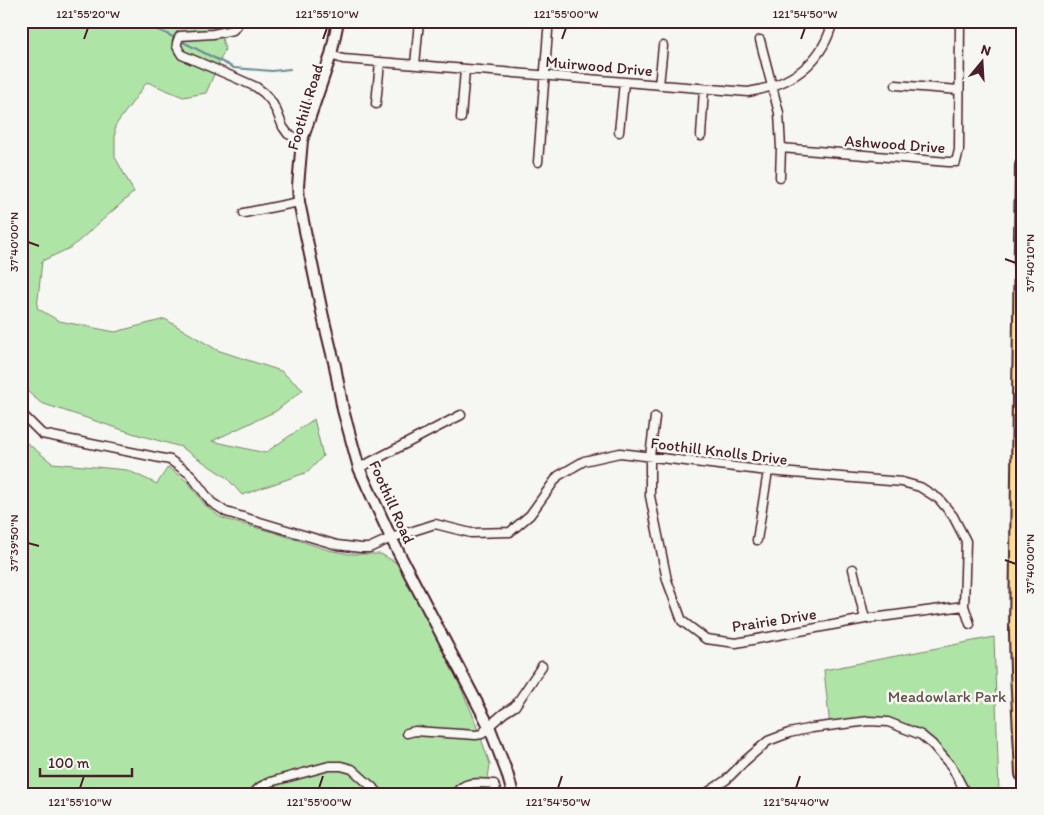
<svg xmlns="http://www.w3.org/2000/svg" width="1044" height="815" viewBox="0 0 1044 815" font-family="Itim,sans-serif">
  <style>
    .green { fill: #afe4a7; stroke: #7c8269 }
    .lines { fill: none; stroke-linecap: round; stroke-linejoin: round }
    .stream { stroke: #6b8a95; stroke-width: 2 }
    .minor-casing { stroke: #4a1f2b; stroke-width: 11 }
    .secondary-casing { stroke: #4a1f2b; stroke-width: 14 }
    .motorway-casing { stroke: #4a1f2b; stroke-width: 18 }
    .minor { stroke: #f6f6f2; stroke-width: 8 }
    .secondary { stroke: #f6f6f2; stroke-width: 10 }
    .motorway { stroke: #fadf96; stroke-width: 14 }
    .ticks { fill: none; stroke: #4a1f2b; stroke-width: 2 }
    .labels { text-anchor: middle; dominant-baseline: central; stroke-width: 5; stroke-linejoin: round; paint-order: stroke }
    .street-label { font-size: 16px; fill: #4a1f2b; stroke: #f6f6f2 }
    .park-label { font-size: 16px; fill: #63504a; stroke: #f6f6f2 }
    .neatline { fill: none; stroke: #4a1f2b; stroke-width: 2 }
    .ticks-label { font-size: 12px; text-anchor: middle; fill: #4a1f2b }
  </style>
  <rect width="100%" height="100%" fill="#f6f6f2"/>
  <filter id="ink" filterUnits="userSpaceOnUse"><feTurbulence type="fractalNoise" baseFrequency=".02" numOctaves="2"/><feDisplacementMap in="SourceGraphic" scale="10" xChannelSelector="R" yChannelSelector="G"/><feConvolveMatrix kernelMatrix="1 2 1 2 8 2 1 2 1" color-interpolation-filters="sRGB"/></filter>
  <g filter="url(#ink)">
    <path class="green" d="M 21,21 L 217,21 L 225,49 L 206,93 L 183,97 L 147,82 L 115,126 L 115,157 L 134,192 L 72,247 L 42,261 L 37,308 L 59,321 L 115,332 L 165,319 L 217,350 L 281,371 L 303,390 L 276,411 L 212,441 L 265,453 L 314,419 L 323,456 L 308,472 L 242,495 L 227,478 L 181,447 L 132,433 L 41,403 L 21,386 Z
      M 21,438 L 52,463 L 127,470 L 157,484 L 168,467 L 188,482 L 205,505 L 220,517 L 234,522 L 273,532 L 328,550 L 349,554 L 381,554 L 397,563 L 407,578 L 438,636 L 472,713 L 490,764 L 488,778 L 492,794 L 21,794 Z
      M 994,637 L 999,794 L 967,794 L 963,783 L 921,737 L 892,725 L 866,722 L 830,727 L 824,670 Z"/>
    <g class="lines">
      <path class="stream" d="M 136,21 L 165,33 L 175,38
        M 179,40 L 234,68 L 272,71 L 290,69"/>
      <g class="minor-casing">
        <path id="minor" d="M 240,21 L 233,30 L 213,34 L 180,36 C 175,45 176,46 182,55 L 236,78 L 256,87 L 264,93 L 271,101 L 277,112 L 283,127 L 288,134 L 302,140
          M 760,40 L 779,113 L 781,148 L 780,177
          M 331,55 L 343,59 L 380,62 L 748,92 C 791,85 822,64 833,21
          M 415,65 L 419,21
          M 659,85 L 663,46
          M 896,85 L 959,90
          M 376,104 L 380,62
          M 461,118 L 465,70
          M 619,132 L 624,82
          M 701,136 L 704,89
          M 781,148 L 948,162 L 956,162 L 959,150 L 960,21
          M 538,162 L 548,31
          M 244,213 L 299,202
          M 21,413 L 42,434 L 170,460 L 190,474 L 211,502 L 226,512 L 337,545 L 361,548 L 369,548 L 391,538 L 435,524 L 471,533 L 510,532 L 530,515 L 558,476 L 584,461 L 620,453 L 768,471 L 902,482 L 920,487 L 939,499 L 953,516 L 966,541 L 964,606 L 970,624
          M 655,417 L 650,456 L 650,496 L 667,580 L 682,621 L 706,639 L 736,643 L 865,619 L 964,606
          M 359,468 L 461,415
          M 757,540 L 768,471
          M 853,569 L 865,619
          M 407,733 L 415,731 L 476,735 L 482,734 L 489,726 L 504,713 L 515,706 L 542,666
          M 494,784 L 497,794
          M 253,794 L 260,787 L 270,782 L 329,766 L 341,766 L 352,769 L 380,794
          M 455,794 C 465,780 479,783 494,784
          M 705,794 L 726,780 L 746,760 L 768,741 L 789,733 L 812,728 L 869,721 L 888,722 L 921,735 L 932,744 L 952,767 L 966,794"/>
      </g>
      <g class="secondary-casing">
        <path id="secondary" d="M 338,21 L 331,55 L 302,140 L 298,186 L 299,202 L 323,317 L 335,366 L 343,410 L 359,468 L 391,538 L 489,726 L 507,773 L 513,794"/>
      </g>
      <g class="motorway-casing">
        <path id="motorway" d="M 1023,165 L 1017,633 L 1018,671 L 1023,774"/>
      </g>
      <use href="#minor" class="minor"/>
      <use href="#secondary" class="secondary"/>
      <use href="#motorway" class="motorway"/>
    </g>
  </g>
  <path class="ticks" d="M 84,39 L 88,28M 323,39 L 327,28M 562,39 L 566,28M 801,39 L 805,28M 28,242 L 39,246M 1005,259 L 1016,263M 28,543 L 39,546M 1005,560 L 1016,564M 80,788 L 84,776M 319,788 L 323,776M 558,788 L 562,776M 796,788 L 800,776"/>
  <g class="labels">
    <g class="street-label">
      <text transform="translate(599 66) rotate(5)">Muirwood Drive</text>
      <text transform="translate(305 107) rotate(-73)">Foothill Road</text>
      <text transform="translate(895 144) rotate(4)">Ashwood Drive</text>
      <text transform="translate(719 451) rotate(7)">Foothill Knolls Drive</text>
      <text transform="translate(392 502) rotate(66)">Foothill Road</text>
      <text transform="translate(774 620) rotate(-9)">Prairie Drive</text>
    </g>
    <g class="park-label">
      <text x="947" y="696">Meadowlark Park</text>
    </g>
  </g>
  <rect width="1044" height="815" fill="none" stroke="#f6f6f2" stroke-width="55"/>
  <g transform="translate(982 62) rotate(18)" stroke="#f6f6f2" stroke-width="4" paint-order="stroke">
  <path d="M0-4L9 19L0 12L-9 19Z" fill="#4a1f2b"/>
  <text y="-8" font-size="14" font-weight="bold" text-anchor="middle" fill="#4a1f2b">N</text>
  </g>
  <path d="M40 768v8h92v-8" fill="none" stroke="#4a1f2b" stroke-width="2.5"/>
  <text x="48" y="768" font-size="15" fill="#4a1f2b" stroke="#f6f6f2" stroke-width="4" paint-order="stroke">100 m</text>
  <rect x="28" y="28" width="988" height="760" class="neatline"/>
  <g class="ticks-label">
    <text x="88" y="18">121°55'20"W</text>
    <text x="327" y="18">121°55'10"W</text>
    <text x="566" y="18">121°55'00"W</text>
    <text x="805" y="18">121°54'50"W</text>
    <text transform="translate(14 242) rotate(-90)" y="4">37°40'00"N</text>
    <text transform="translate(1030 263) rotate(-90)" y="4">37°40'10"N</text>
    <text transform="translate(14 543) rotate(-90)" y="4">37°39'50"N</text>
    <text transform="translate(1030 564) rotate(-90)" y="4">37°40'00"N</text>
    <text x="80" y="806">121°55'10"W</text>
    <text x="319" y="806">121°55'00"W</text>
    <text x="558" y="806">121°54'50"W</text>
    <text x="796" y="806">121°54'40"W</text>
  </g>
</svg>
